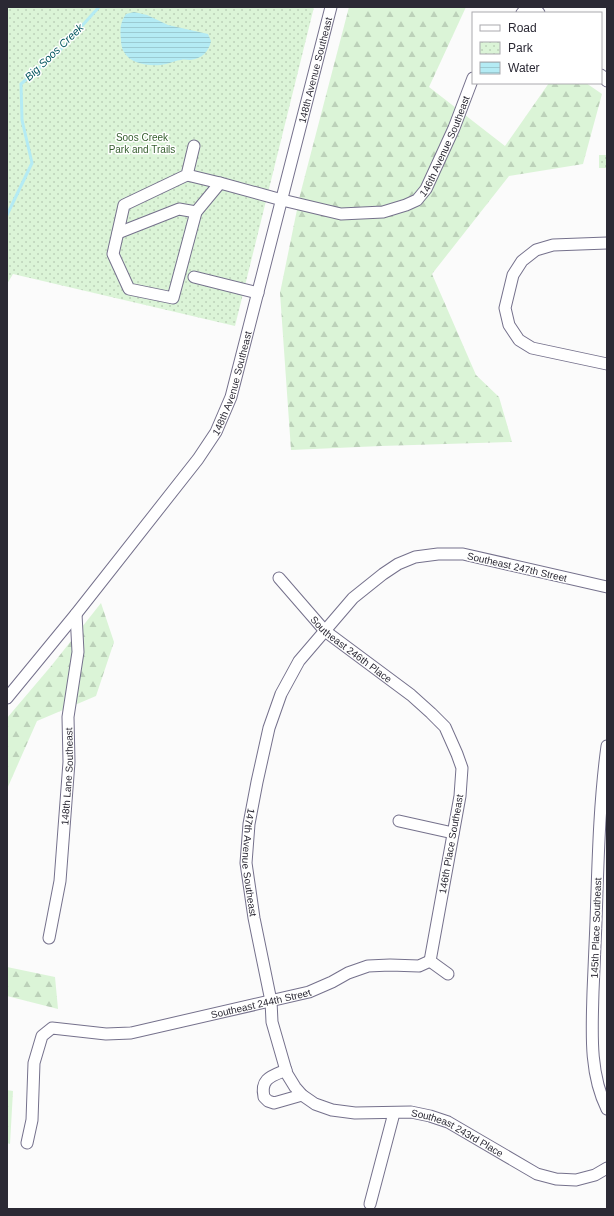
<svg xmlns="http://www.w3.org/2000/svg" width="614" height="1216" viewBox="0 0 614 1216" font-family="Arial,sans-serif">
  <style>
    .forest { fill: url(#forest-firs) }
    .park { fill: url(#park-dots) }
    .water { fill: url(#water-rules) }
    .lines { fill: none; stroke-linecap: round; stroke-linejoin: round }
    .stream { stroke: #b4ebf4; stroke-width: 3 }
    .minor-casing { stroke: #75718c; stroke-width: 13 }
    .minor { stroke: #fff; stroke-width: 11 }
    .labels { text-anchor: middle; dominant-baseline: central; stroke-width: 3; stroke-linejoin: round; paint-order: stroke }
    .street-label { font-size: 10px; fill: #2b2934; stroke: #fff }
    .park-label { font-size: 10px; fill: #365f2f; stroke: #fff }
    .water-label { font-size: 11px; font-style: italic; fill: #04565f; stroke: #fff }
  </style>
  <defs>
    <pattern id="forest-firs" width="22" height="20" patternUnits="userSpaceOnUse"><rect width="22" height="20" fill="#dbf4d7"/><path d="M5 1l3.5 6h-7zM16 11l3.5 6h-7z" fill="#bcd1b9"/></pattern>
    <pattern id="park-dots" width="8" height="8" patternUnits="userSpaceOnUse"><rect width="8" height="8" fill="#dbf4d7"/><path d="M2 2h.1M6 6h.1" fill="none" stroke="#bcd1b9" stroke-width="1.8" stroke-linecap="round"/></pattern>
    <pattern id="water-rules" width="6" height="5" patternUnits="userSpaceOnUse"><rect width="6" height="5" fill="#b4ebf4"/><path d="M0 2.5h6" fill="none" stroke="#9bcad2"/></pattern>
  </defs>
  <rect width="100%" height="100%" fill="#fbfbfb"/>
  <path class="forest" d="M 349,7 L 466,7 L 429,87 L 505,146 L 549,83 L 586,83 L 602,94 L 583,164 L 509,176 L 432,274 L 476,375 L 499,397 L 512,442 L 381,446 L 291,450 L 280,293 L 300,195 Z
    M 101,603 L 114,642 L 96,696 L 37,721 L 7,789 L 7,718 L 52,665 Z
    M 7,967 L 55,977 L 58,1009 L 7,996 Z
    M 7,1090 L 13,1091 L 10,1144 L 7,1143 Z"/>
  <path class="park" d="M 7,7 L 314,7 L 235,326 L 13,274 L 7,284 Z
    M 599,155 L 607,155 L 607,168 L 599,168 Z"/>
  <path class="water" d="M 134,12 L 147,15 L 168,25 L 208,34 L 211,41 C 209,51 202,59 190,60 C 187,60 184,59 181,60 C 176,60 171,63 166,64 C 153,67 131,65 124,52 C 122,49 121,44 121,40 C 120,29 120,23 126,14 Z"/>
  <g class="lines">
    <path class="stream" d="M 7,215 L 32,163 L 22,120 L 21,84 L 61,49 L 99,7"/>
    <g class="minor-casing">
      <g id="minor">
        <path d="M 534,7 L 539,13"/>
        <path d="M 522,13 L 528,7"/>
        <path d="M 601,75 L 607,81"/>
        <path id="s1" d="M 194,146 L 187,175 L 124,205 L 113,254 L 129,289 L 173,298 L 196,212 L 220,183 L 282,200 L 341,214 L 383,212 L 406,205 L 417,200 L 426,189 L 454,128 L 473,78"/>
        <path d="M 187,175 L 220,183"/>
        <path d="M 118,233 L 179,209 L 196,212"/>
        <path d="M 607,243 L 553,245 L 536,250 L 522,261 L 513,275 L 505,308 L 509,325 L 519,340 L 532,348 L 607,364"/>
        <path d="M 194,277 L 258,293"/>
        <path id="s2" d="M 279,578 L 325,631 L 411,695 L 431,713 L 445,727 L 457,754 L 462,768 L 460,796 L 430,961"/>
        <path id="s3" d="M 607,587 L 463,554 L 438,554 L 415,557 L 398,564 L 383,574 L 353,598 L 299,661 L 281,694 L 269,728 L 257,782 L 249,824 L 246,863 L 254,918 L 271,1001 L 272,1022 L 287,1074 L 295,1087 L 302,1095 L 315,1104 L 332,1110 L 355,1113 L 411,1112 L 430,1116 L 448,1122 L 537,1174 L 556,1179 L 576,1180 L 595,1175 L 607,1168"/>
        <path id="s4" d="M 7,698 L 76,614 L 198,459 L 216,432 L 231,397 L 331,7"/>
        <path d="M 607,746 C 599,805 598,864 596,922 C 595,946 594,969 593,992 C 592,1031 589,1073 607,1109"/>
        <path d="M 399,821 L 453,833"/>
        <path id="s5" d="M 49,938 L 60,881 L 69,762 L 68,717 L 78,652 L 76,614"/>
        <path d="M 430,961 L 448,974"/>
        <path d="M 286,1070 C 272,1076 260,1078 264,1097 L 268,1101 L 274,1103 L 302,1095"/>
        <path id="s6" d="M 27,1143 L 32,1120 L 34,1063 L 42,1036 L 52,1028 L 106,1034 L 131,1033 L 309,992 L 332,982 L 348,973 L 368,966 L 390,965 L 419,966 L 430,961"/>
        <path d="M 370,1204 L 394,1113"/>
      </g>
    </g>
    <use href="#minor" class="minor"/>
  </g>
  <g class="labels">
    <g class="street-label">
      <text stroke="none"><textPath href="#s4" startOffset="714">148th Avenue Southeast</textPath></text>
      <text stroke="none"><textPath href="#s1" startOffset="624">146th Avenue Southeast</textPath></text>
      <text stroke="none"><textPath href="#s4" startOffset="390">148th Avenue Southeast</textPath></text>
      <text transform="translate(517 567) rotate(13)">Southeast 247th Street</text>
      <text stroke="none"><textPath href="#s2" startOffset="102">Southeast 246th Place</textPath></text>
      <text stroke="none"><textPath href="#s5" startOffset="163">148th Lane Southeast</textPath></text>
      <text transform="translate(451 844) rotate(-80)">146th Place Southeast</text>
      <text stroke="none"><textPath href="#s3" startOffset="564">147th Avenue Southeast</textPath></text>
      <text transform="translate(596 928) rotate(-88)">145th Place Southeast</text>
      <text stroke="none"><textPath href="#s6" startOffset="334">Southeast 244th Street</textPath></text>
      <text stroke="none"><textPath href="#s3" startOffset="970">Southeast 243rd Place</textPath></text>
    </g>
    <g class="park-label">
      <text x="142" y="137">Soos Creek<tspan x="142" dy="12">Park and Trails</tspan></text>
    </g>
    <g class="water-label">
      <text transform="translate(54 52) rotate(-44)">Big Soos Creek</text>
    </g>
  </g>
  <rect width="614" height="1216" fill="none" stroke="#2b2934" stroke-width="16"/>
  <rect x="472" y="12" width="130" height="72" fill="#ffffff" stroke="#aaa9ae"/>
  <rect x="480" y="25" width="20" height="6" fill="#ffffff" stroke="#aaa9ae"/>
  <text x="508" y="32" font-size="12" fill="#2b2934">Road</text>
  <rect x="480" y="42" width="20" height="12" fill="url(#park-dots)" stroke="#aaa9ae"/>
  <text x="508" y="52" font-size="12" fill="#2b2934">Park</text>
  <rect x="480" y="62" width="20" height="12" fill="url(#water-rules)" stroke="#aaa9ae"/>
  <text x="508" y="72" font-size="12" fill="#2b2934">Water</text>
</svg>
